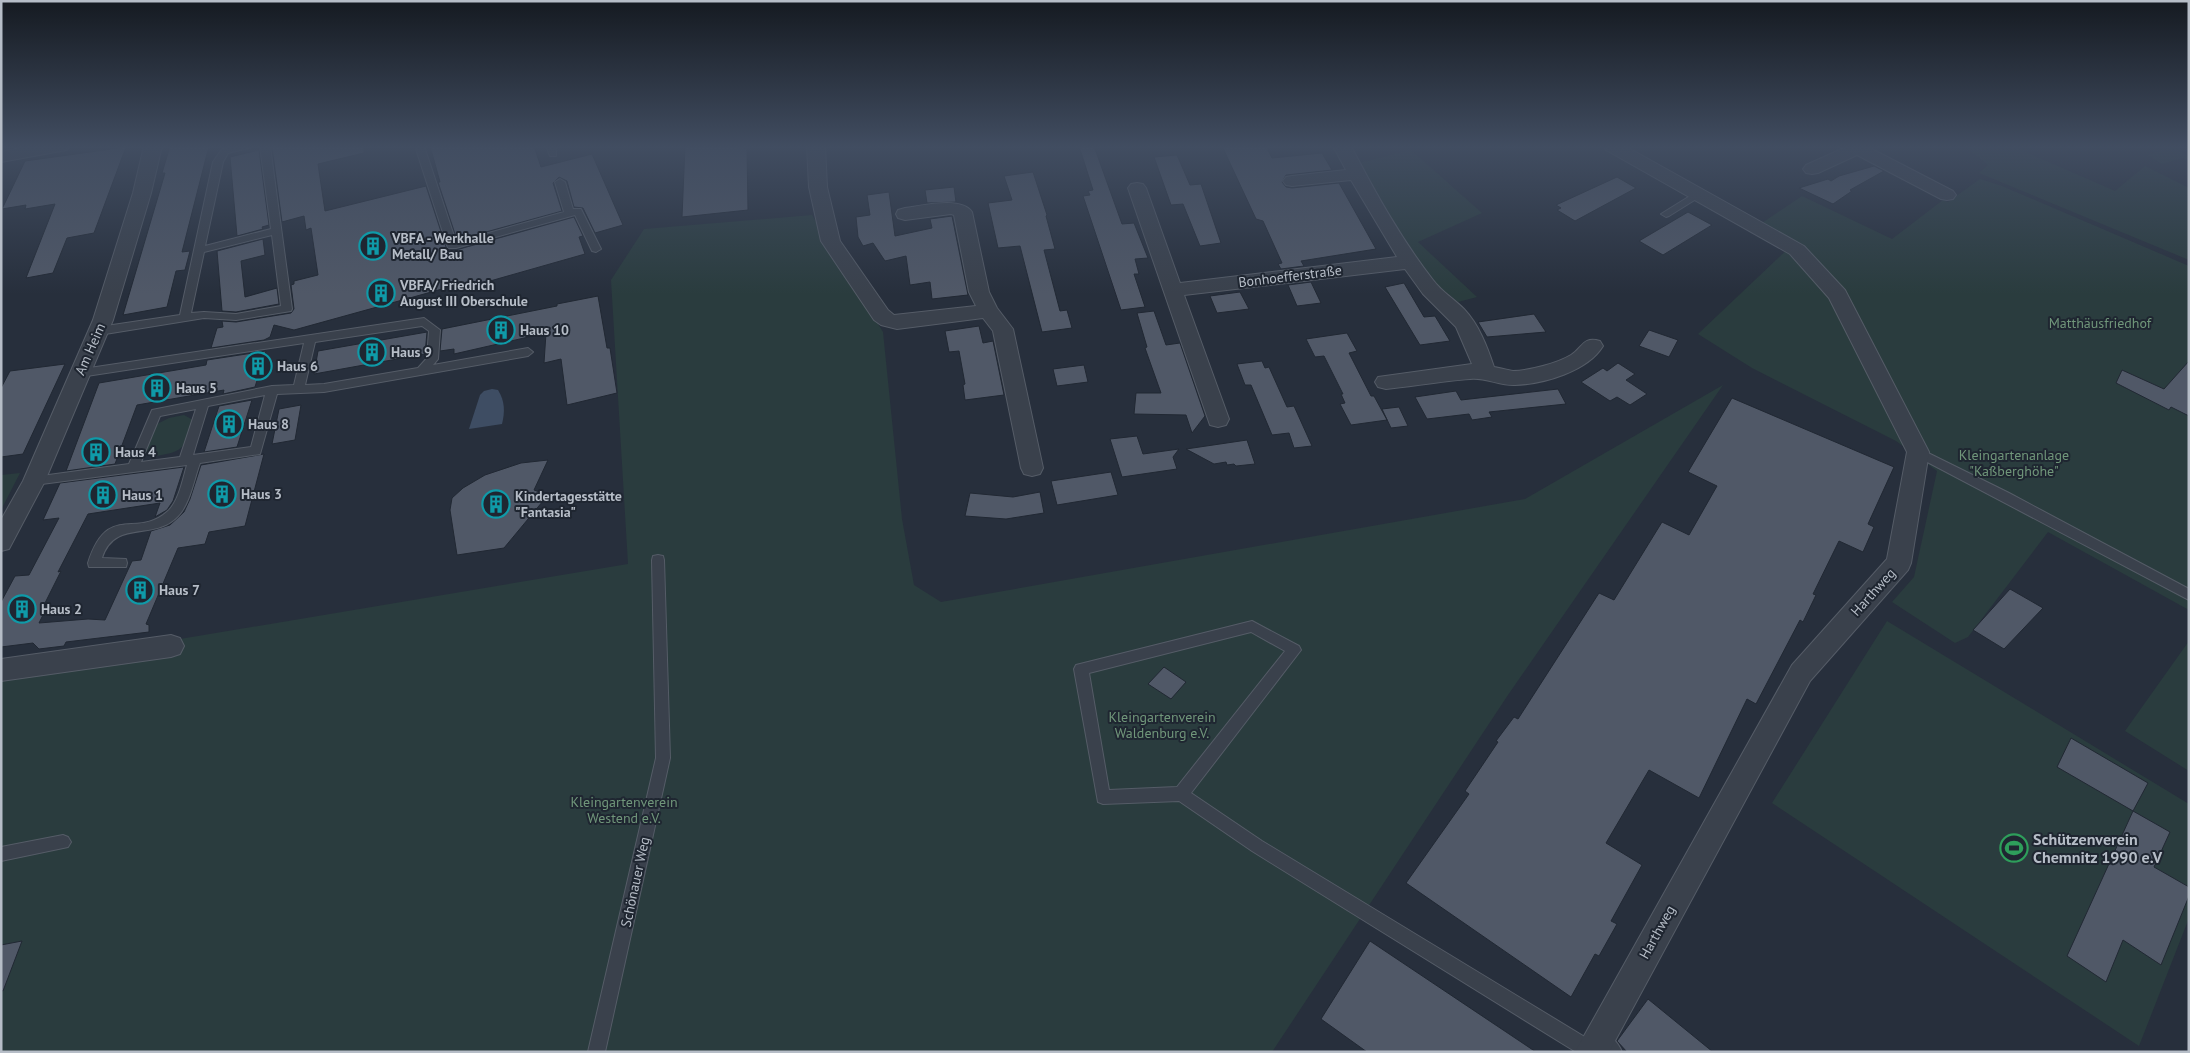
<svg xmlns="http://www.w3.org/2000/svg" width="2190" height="1053" viewBox="0 0 2190 1053" font-family="'PT Sans',sans-serif">
  <style>
    .green { fill: #2a3c3e }
    .water { fill: #3e4d63 }
    .building { fill: #505867; stroke: #212833 }
    .lines { fill: none; stroke-linecap: round; stroke-linejoin: round }
    .lane-casing { stroke: #555c67; stroke-width: 2 }
    .street-casing { stroke: #555c67; stroke-width: 2 }
    .lane { fill: #3a414c; fill-rule: evenodd }
    .street { fill: #3a414c; fill-rule: evenodd }
    .labels { text-anchor: middle; dominant-baseline: central; stroke-width: 4; stroke-linejoin: round; paint-order: stroke }
    .poi-label { font-size: 14px; font-weight: bold; fill: #b6bdc7; stroke: #1f2631; text-anchor: start }
    .street-label { font-size: 14px; fill: #b6bdc7; stroke: #1f2631 }
    .park-label { font-size: 14px; fill: #70967a; stroke: #1f2631 }
    .near-poi-label { font-size: 16px; font-weight: bold; fill: #b6bdc7; stroke: #1f2631; text-anchor: start }
  </style>
  <rect width="100%" height="100%" fill="#272f3c"/>
  <path class="green" d="M 1965,146 L 2012,146 L 2115,191 L 2145,166 L 2189,188 L 2189,260 L 1979,173 L 1988,165 Z
    M 2175,146 L 2189,146 L 2178,150 L 2189,156 L 2189,161 L 2183,158 L 2162,164 L 2148,155 Z
    M 1411,150 L 1482,213 L 1418,242 L 1477,297 L 1458,302 L 1431,280 L 1407,245 L 1359,163 Z
    M 1980,179 L 2002,186 L 2189,266 L 2189,610 L 2048,532 L 1968,637 L 1955,643 L 1892,602 L 1914,577 L 1937,471 L 1896,441 L 1752,368 L 1698,334 L 1793,244 L 1762,223 L 1802,196 L 1892,239 L 1943,200 L 1948,202 Z
    M 812,215 L 883,332 L 902,519 L 914,585 L 941,602 L 1525,499 L 1723,385 L 1508,695 L 1272,1052 L 1,1052 L 1,669 L 628,564 L 611,280 L 644,229 Z
    M 184,415 L 193,420 C 183,452 184,451 151,457 L 146,452 L 157,424 L 169,418 Z
    M 20,473 L 1,510 L 1,475 Z
    M 1887,621 L 2189,804 L 2189,918 L 2139,1046 L 1772,803 Z
    M 2189,641 L 2189,771 L 2125,731 Z"/>
  <path class="water" d="M 492,389 L 498,390 C 505,401 505,412 502,424 L 469,429 L 480,395 L 484,391 Z"/>
  <path class="building" d="M 170,146 L 209,146 L 182,252 L 190,251 L 185,270 L 176,271 L 167,307 L 123,315 L 165,173 L 162,173 Z
    M 364,146 L 364,153 L 318,164 L 325,211 L 426,186 L 447,250 L 456,250 L 574,217 L 583,236 L 579,237 L 585,254 L 455,291 L 453,286 L 294,330 L 274,325 L 270,337 L 264,340 L 211,348 L 217,328 L 223,327 L 222,321 L 236,322 L 291,313 L 294,309 L 291,285 L 294,284 L 294,281 L 318,275 L 311,228 L 306,230 L 304,216 L 282,222 L 272,147 Z
    M 430,146 L 534,146 L 541,167 L 592,154 L 623,225 L 595,233 L 583,208 L 574,207 L 567,181 L 559,177 L 553,183 L 562,211 L 457,240 L 438,182 L 440,182 Z
    M 685,146 L 747,148 L 748,210 L 682,217 Z
    M 1079,146 L 1094,146 L 1122,224 L 1134,223 L 1148,258 L 1135,259 L 1139,274 L 1134,274 L 1145,307 L 1121,310 L 1083,196 L 1090,195 L 1088,191 L 1093,190 Z
    M 1222,146 L 1266,146 L 1272,158 L 1322,153 L 1332,170 L 1286,175 L 1282,182 L 1286,187 L 1292,188 L 1339,183 L 1376,249 L 1301,261 L 1304,266 L 1281,269 L 1278,264 L 1282,263 L 1263,221 L 1256,219 Z
    M 126,147 L 94,233 L 67,238 L 53,273 L 26,278 L 55,204 L 25,209 L 26,205 L 2,209 L 25,161 Z
    M 259,150 L 269,225 L 262,227 L 263,229 L 237,236 L 230,157 Z
    M 1177,155 L 1190,185 L 1201,184 L 1221,243 L 1200,246 L 1183,204 L 1171,205 L 1154,157 Z
    M 1874,166 L 1884,171 L 1850,190 L 1852,191 L 1833,204 L 1799,188 L 1828,179 L 1831,181 L 1839,176 Z
    M 1033,172 L 1047,215 L 1046,216 L 1055,249 L 1044,250 L 1060,311 L 1067,310 L 1072,328 L 1042,332 L 1020,246 L 998,248 L 988,203 L 1012,200 L 1004,176 Z
    M 1617,177 L 1636,188 L 1575,221 L 1557,210 L 1561,208 L 1556,205 Z
    M 954,187 L 956,202 L 927,203 L 925,190 Z
    M 889,192 L 895,236 L 932,228 L 930,219 L 952,216 L 968,295 L 932,299 L 930,282 L 910,285 L 906,256 L 885,261 L 873,243 L 863,246 L 858,237 L 856,217 L 870,215 L 867,195 Z
    M 1688,212 L 1712,225 L 1663,255 L 1639,241 Z
    M 263,239 L 265,255 L 241,261 L 245,297 L 277,288 L 279,304 L 236,312 L 222,311 L 217,251 Z
    M 1311,282 L 1321,303 L 1297,306 L 1288,285 Z
    M 1404,283 L 1424,317 L 1435,316 L 1450,341 L 1420,345 L 1385,287 Z
    M 1240,292 L 1249,309 L 1217,313 L 1210,296 Z
    M 598,296 L 607,348 L 610,348 L 617,393 L 567,405 L 561,359 L 544,363 L 546,333 L 454,354 L 454,349 L 440,351 L 442,329 L 557,306 L 557,304 Z
    M 1154,311 L 1166,345 L 1180,343 L 1205,416 L 1192,433 L 1186,415 L 1134,414 L 1136,393 L 1161,393 L 1145,348 L 1147,347 L 1137,313 Z
    M 1534,314 L 1546,332 L 1487,337 L 1478,322 Z
    M 979,326 L 983,343 L 993,341 L 1004,395 L 965,400 L 963,385 L 965,384 L 959,351 L 949,352 L 945,331 Z
    M 1649,330 L 1678,340 L 1669,357 L 1639,346 Z
    M 427,332 L 425,354 L 314,374 L 318,351 Z
    M 1347,333 L 1357,351 L 1349,353 L 1371,396 L 1374,396 L 1387,420 L 1351,425 L 1340,404 L 1345,403 L 1341,394 L 1343,394 L 1324,356 L 1315,357 L 1306,339 Z
    M 266,351 L 255,387 L 223,394 L 224,390 L 137,405 L 115,464 L 66,471 L 99,383 L 206,365 L 207,360 Z
    M 1262,361 L 1265,368 L 1269,367 L 1287,407 L 1294,406 L 1312,446 L 1294,448 L 1289,433 L 1272,435 L 1251,385 L 1245,385 L 1237,364 Z
    M 2189,361 L 2189,416 L 2171,407 L 2169,410 L 2116,383 L 2122,370 L 2164,389 Z
    M 1618,363 L 1635,374 L 1626,380 L 1647,394 L 1630,405 L 1617,397 L 1610,401 L 1581,382 L 1603,368 L 1607,371 Z
    M 65,364 L 23,454 L 1,457 L 1,388 L 10,371 Z
    M 1084,365 L 1088,382 L 1057,386 L 1053,369 Z
    M 1558,389 L 1566,404 L 1489,412 L 1492,417 L 1472,420 L 1469,414 L 1427,419 L 1415,397 L 1456,391 L 1461,400 Z
    M 1732,398 L 1894,467 L 1868,524 L 1874,527 L 1863,552 L 1839,541 L 1813,594 L 1816,595 L 1803,622 L 1800,620 L 1756,704 L 1747,699 L 1699,798 L 1649,770 L 1606,843 L 1642,865 L 1611,921 L 1617,924 L 1599,956 L 1595,954 L 1571,997 L 1406,883 L 1469,794 L 1465,791 L 1498,742 L 1496,741 L 1514,717 L 1518,719 L 1599,593 L 1614,600 L 1662,522 L 1689,535 L 1717,486 L 1688,472 Z
    M 252,400 L 237,447 L 204,452 L 219,406 Z
    M 301,405 L 295,440 L 272,444 L 279,409 Z
    M 1399,407 L 1408,426 L 1391,428 L 1382,409 Z
    M 1137,436 L 1143,454 L 1179,449 L 1173,457 L 1177,469 L 1122,477 L 1110,439 Z
    M 1247,440 L 1255,464 L 1236,466 L 1234,464 L 1227,465 L 1226,462 L 1214,464 L 1186,449 Z
    M 264,454 L 245,526 L 209,532 L 205,544 L 178,548 L 146,624 L 149,625 L 149,632 L 66,642 L 64,646 L 39,649 L 33,643 L 1,647 L 1,602 L 15,576 L 29,575 L 59,518 L 43,520 L 60,483 L 184,467 L 173,501 L 167,510 L 155,517 L 160,503 L 88,514 L 58,572 L 61,571 L 42,609 L 46,609 L 39,623 L 88,619 L 105,620 L 132,561 L 141,560 L 151,531 L 170,525 L 184,512 L 190,499 L 201,465 Z
    M 548,460 L 534,490 L 548,495 L 504,548 L 457,555 L 450,510 L 452,498 L 463,488 L 485,475 L 521,463 Z
    M 1111,472 L 1118,495 L 1057,505 L 1051,481 Z
    M 1040,492 L 1044,513 L 1006,519 L 965,516 L 970,493 L 1013,497 Z
    M 2010,589 L 2043,608 L 2004,649 L 1973,630 Z
    M 1164,667 L 1186,682 L 1171,699 L 1148,684 Z
    M 2071,738 L 2148,783 L 2133,811 L 2057,767 Z
    M 2133,811 L 2170,832 L 2154,867 L 2189,887 L 2189,896 L 2161,965 L 2123,940 L 2106,982 L 2067,956 Z
    M 22,941 L 3,991 L 1,990 L 1,945 Z
    M 1370,941 L 1536,1052 L 1367,1052 L 1321,1019 Z
    M 1648,999 L 1713,1052 L 1627,1052 L 1617,1041 Z"/>
  <g class="lines">
    <g class="lane-casing">
      <path id="lane" d="M 235,146 L 257,146 L 228,153 L 223,162 L 205,246 L 271,229 L 260,146 L 270,146 L 292,309 L 291,311 L 236,320 L 204,318 L 99,335 L 95,334 L 94,331 L 95,328 L 99,327 L 180,315 L 213,162 L 222,149 ZM 272,235 L 281,306 L 236,314 L 204,312 L 191,313 L 204,252 Z
        M 415,146 L 424,146 L 456,242 L 564,212 L 555,182 L 560,179 L 565,182 L 573,209 L 581,209 L 601,249 L 596,252 L 592,251 L 575,215 L 456,248 L 448,248 Z
        M 546,146 L 556,146 L 556,156 L 550,156 Z
        M 1698,191 L 1703,194 L 1701,196 L 1669,216 L 1666,217 L 1661,214 Z
        M 424,318 L 440,330 L 438,359 L 433,365 L 528,348 L 533,352 L 528,356 L 324,392 L 277,394 L 260,454 L 200,463 C 194,479 190,504 178,516 C 154,542 115,518 102,558 L 126,559 L 127,563 L 126,567 L 89,567 L 88,563 C 108,501 136,540 168,511 C 179,501 183,478 187,465 L 34,485 L 28,481 L 34,477 L 129,464 L 152,410 L 272,386 L 294,385 L 304,343 L 80,377 L 74,373 L 76,370 ZM 422,326 L 429,331 L 427,358 L 418,368 L 324,384 L 305,385 L 315,342 ZM 265,395 L 251,447 L 193,455 L 208,406 ZM 196,409 L 180,457 L 141,462 L 160,416 Z
        M 1918,448 L 2009,493 L 2189,589 L 2189,600 L 1914,455 L 1912,452 Z
        M 658,555 L 663,556 L 664,560 L 670,758 L 605,1052 L 588,1052 L 656,758 L 652,560 L 653,556 Z
        M 1252,621 L 1299,646 L 1301,650 L 1191,793 L 1262,841 L 1593,1042 L 1591,1037 L 1593,1031 L 1599,1029 C 1609,1033 1618,1042 1622,1052 L 1602,1052 L 1598,1048 L 1599,1052 L 1576,1052 L 1252,851 L 1179,801 L 1103,804 L 1098,802 L 1074,669 L 1076,665 ZM 1251,632 L 1285,651 L 1177,787 L 1109,790 L 1089,673 Z
        M 63,835 L 68,837 L 71,842 L 68,847 L 1,861 L 1,847 Z"/>
    </g>
    <g class="street-casing">
      <path id="street" d="M 30,146 L 69,146 L 67,150 L 61,151 L 1,162 L 1,152 Z
        M 144,146 L 162,146 L 151,193 L 113,320 L 45,481 L 9,549 L 1,551 L 1,520 L 23,481 L 93,320 L 133,193 Z
        M 807,146 L 825,146 L 827,187 L 840,241 L 888,310 L 894,315 L 976,306 L 969,292 L 954,215 L 951,214 L 905,220 L 898,218 L 896,214 L 898,210 L 905,208 C 922,206 961,196 972,212 L 989,292 L 997,308 L 1013,329 L 1043,468 L 1040,474 L 1032,476 L 1024,474 L 1021,468 L 993,331 L 983,318 L 897,329 L 881,325 L 874,320 L 821,241 L 809,187 Z
        M 1333,146 L 1351,146 C 1375,192 1401,239 1433,280 C 1442,292 1454,299 1464,309 C 1479,325 1487,346 1494,367 C 1500,368 1507,370 1513,371 C 1528,371 1558,363 1571,355 C 1583,348 1582,336 1600,341 L 1603,346 C 1588,371 1544,384 1515,385 C 1500,386 1485,377 1470,379 C 1442,381 1414,386 1386,389 L 1378,387 L 1375,382 L 1378,377 L 1472,364 L 1456,327 L 1423,294 L 1405,269 L 1184,295 L 1229,419 L 1226,425 L 1218,427 L 1210,425 L 1128,188 L 1131,184 L 1137,183 L 1143,184 L 1146,188 L 1180,283 L 1397,257 L 1351,180 L 1292,186 L 1286,185 L 1283,181 L 1286,177 L 1292,176 L 1346,170 Z
        M 1604,146 L 1625,146 L 1804,246 L 1845,290 L 1929,452 L 1911,563 L 1908,570 L 1810,681 L 1609,1052 L 1575,1052 L 1792,665 L 1887,559 L 1907,452 L 1829,298 L 1790,254 L 1606,150 Z
        M 1844,146 L 1866,146 L 1953,191 L 1956,195 L 1953,199 L 1947,200 L 1941,199 L 1857,155 L 1818,173 L 1812,174 L 1806,173 L 1803,169 L 1806,165 L 1844,148 Z
        M 171,635 L 180,638 L 184,646 L 180,654 L 171,657 L 1,681 L 1,659 Z"/>
    </g>
    <use href="#lane" class="lane"/>
    <use href="#street" class="street"/>
  </g>
  <linearGradient id="sky" x2="0" y2="1"><stop stop-color="#151a21"/><stop offset="0.5" stop-color="#414d61"/><stop offset="1" stop-color="#414d61" stop-opacity="0"/></linearGradient>
  <rect width="2190" height="294" fill="url(#sky)"/>
  <defs>
    <g id="building-ring" transform="scale(1.4375)"><circle r="9.5" fill="#1f2631" stroke="#0f9aa8" stroke-width="1.5"/><path d="M-4-6H4V6H1V3H-1V6H-4ZM-2.5-4.3h1.7v1.8h-1.7ZM.8-4.3h1.7v1.8H.8ZM-2.5-1h1.7V.8h-1.7ZM.8-1h1.7V.8H.8Z" fill="#0f9aa8"/></g>
    <g id="stadium-ring" transform="scale(1.4375)"><circle r="9.5" fill="#1f2631" stroke="#2e9e5b" stroke-width="1.5"/><path d="M0-5a6.5 5 0 1 0 0 10a6.5 5 0 1 0 0-10ZM-3.5-1.8h7v3.6h-7Z" fill="#2e9e5b"/></g>
  </defs>
  <g fill-rule="evenodd">
    <use href="#building-ring" x="373" y="246"/>
    <use href="#building-ring" x="381" y="293"/>
    <use href="#building-ring" x="501" y="330"/>
    <use href="#building-ring" x="372" y="352"/>
    <use href="#building-ring" x="258" y="366"/>
    <use href="#building-ring" x="157" y="388"/>
    <use href="#building-ring" x="229" y="424"/>
    <use href="#building-ring" x="96" y="452"/>
    <use href="#building-ring" x="222" y="494"/>
    <use href="#building-ring" x="103" y="495"/>
    <use href="#building-ring" x="496" y="504"/>
    <use href="#building-ring" x="140" y="590"/>
    <use href="#building-ring" x="22" y="609"/>
    <use href="#stadium-ring" x="2014" y="848"/>
  </g>
  <g class="labels">
    <g class="poi-label">
      <text x="392" y="238">VBFA - Werkhalle<tspan x="392" dy="16">Metall/ Bau</tspan></text>
      <text x="400" y="285">VBFA/ Friedrich<tspan x="400" dy="16">August III Oberschule</tspan></text>
      <text x="520" y="330">Haus 10</text>
      <text x="391" y="352">Haus 9</text>
      <text x="277" y="366">Haus 6</text>
      <text x="176" y="388">Haus 5</text>
      <text x="248" y="424">Haus 8</text>
      <text x="115" y="452">Haus 4</text>
      <text x="241" y="494">Haus 3</text>
      <text x="122" y="495">Haus 1</text>
      <text x="515" y="496">Kindertagesstätte<tspan x="515" dy="16">"Fantasia"</tspan></text>
      <text x="159" y="590">Haus 7</text>
      <text x="41" y="609">Haus 2</text>
    </g>
    <g class="street-label">
      <text transform="translate(1290 276) rotate(-7)">Bonhoefferstraße</text>
      <text transform="translate(90 349) rotate(-66)">Am Heim</text>
      <text transform="translate(1873 592) rotate(-48)">Harthweg</text>
      <text transform="translate(635 882) rotate(-78)">Schönauer Weg</text>
      <text transform="translate(1657 932) rotate(-61)">Harthweg</text>
    </g>
    <g class="park-label">
      <text x="2100" y="323">Matthäusfriedhof</text>
      <text x="2014" y="455">Kleingartenanlage<tspan x="2014" dy="16">"Kaßberghöhe"</tspan></text>
      <text x="1162" y="717">Kleingartenverein<tspan x="1162" dy="16">Waldenburg e.V.</tspan></text>
      <text x="624" y="802">Kleingartenverein<tspan x="624" dy="16">Westend e.V.</tspan></text>
    </g>
    <g class="near-poi-label">
      <text x="2033" y="839">Schützenverein<tspan x="2033" dy="18">Chemnitz 1990 e.V</tspan></text>
    </g>
  </g>
  <rect width="2190" height="1053" fill="none" stroke="#b6bdc7" stroke-width="5"/>
</svg>
